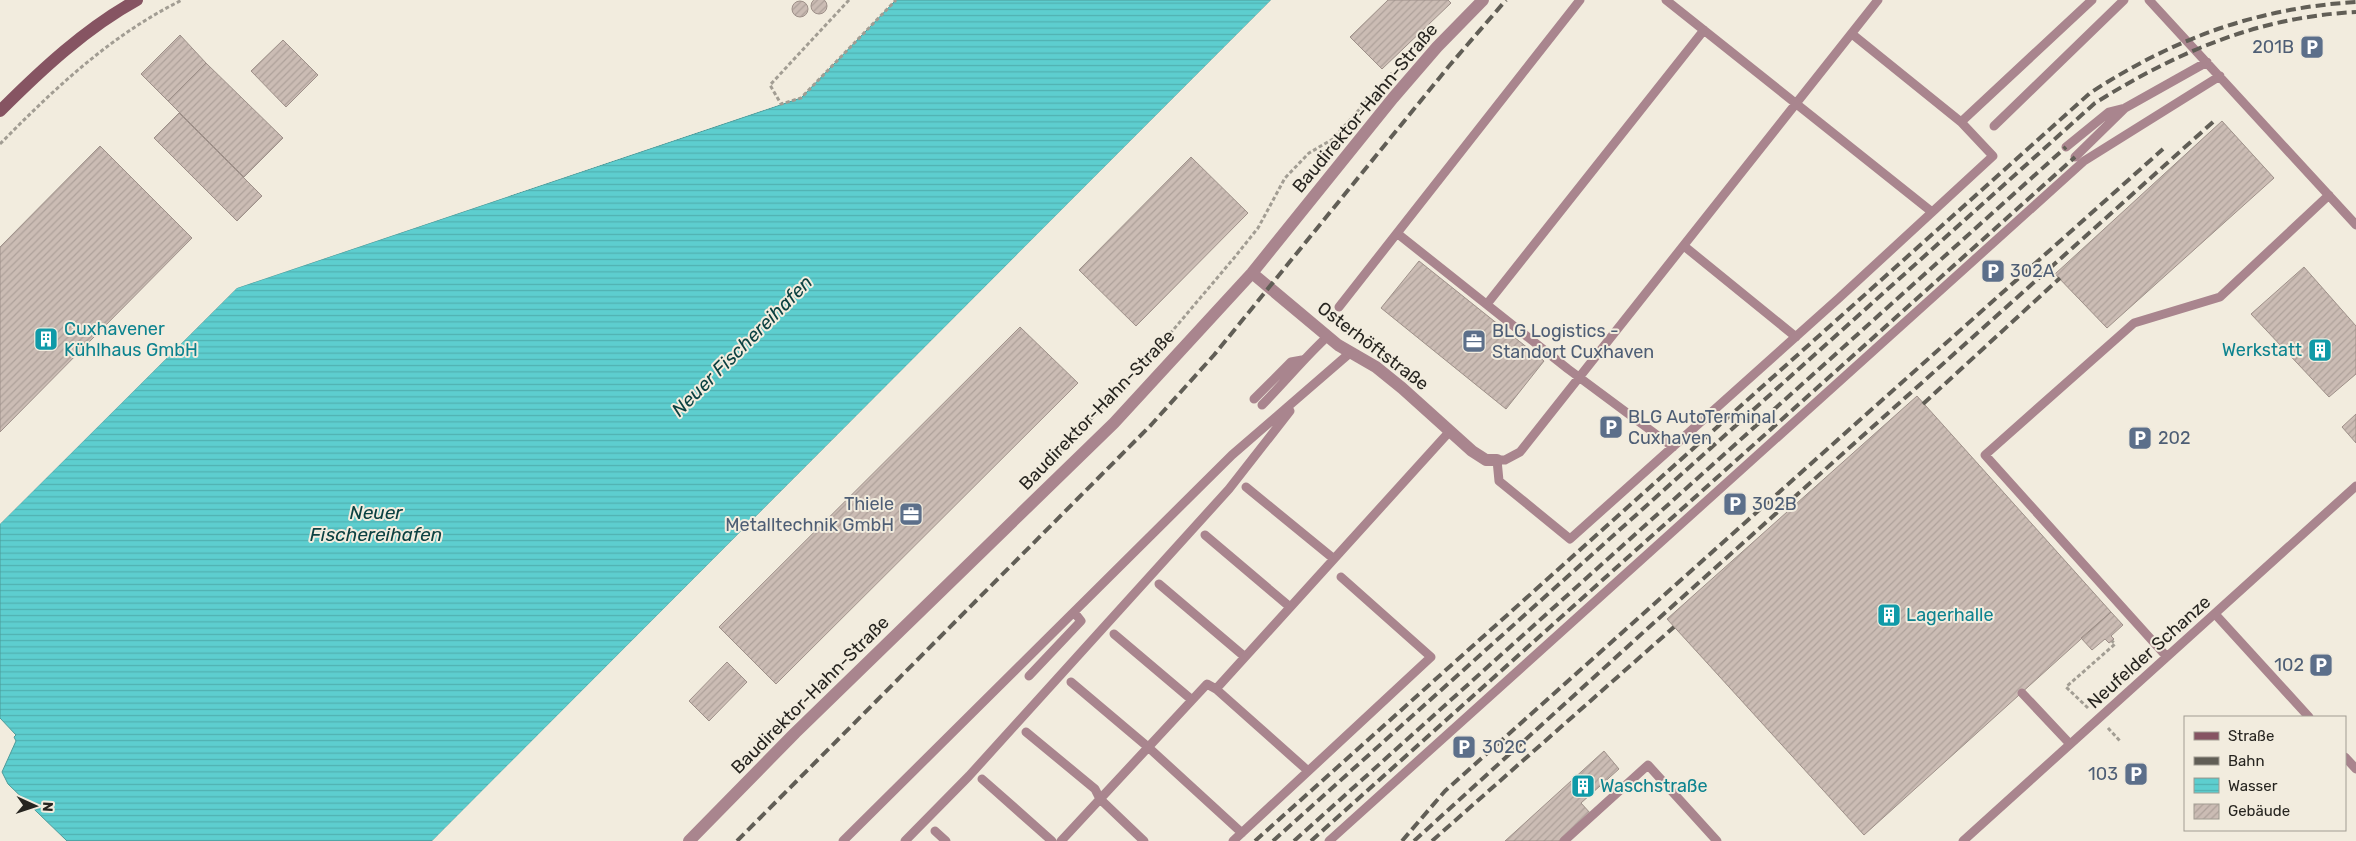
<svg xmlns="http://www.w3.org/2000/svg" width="2356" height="841" viewBox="0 0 2356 841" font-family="Rubik,sans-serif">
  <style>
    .water { fill: url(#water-rules); stroke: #4d9b9a }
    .pier { fill: #f2ecde }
    .building { fill: url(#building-hatch); stroke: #9e9089 }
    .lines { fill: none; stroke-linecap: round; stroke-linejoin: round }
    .path { stroke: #a29d93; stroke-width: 3; stroke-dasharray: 4 2.5; stroke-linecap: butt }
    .lane { stroke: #a9858e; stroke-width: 9 }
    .street { stroke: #a9858e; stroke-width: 12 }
    .secondary { stroke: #865462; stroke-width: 12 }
    .rail { stroke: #615e56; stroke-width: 4; stroke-dasharray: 10 5; stroke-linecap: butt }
    .labels { text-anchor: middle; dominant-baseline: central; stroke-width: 4; stroke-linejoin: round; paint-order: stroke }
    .service-label { font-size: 18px; fill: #4e5e75; stroke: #f2ecde; text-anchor: start }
    .street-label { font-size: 18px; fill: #272520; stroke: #f2ecde }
    .culture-label { font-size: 18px; fill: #0d838f; stroke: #f2ecde; text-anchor: start }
    .water-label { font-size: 19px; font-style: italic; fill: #0b4141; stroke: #f2ecde }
  </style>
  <defs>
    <pattern id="water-rules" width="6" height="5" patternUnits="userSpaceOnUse" patternTransform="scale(1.25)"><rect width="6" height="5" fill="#5dcecf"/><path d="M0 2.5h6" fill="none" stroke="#51b1b1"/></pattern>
    <pattern id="building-hatch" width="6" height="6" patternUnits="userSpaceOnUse" patternTransform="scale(1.25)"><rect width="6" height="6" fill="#cbbcb4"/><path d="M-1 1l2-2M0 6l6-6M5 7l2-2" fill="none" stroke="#aea19a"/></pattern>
  </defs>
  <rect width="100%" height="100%" fill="#f2ecde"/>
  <path class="water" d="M 896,0 L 1271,0 L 432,841 L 67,841 L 8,784 L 2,772 L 16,741 L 14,737 L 16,735 L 0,718 L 0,524 L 237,288 L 801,98 Z"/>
  <path class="pier" d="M 1271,0 L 1274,0 L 436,841 L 432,841 Z
    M 780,102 L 781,104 L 237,288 L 0,524 L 0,521 L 235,285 Z"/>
  <path class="building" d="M811 6a8 8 0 1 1 16 0a8 8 0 1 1-16 0Z
    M 1388,0 L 1448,0 L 1451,3 L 1382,69 L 1350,37 Z
    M792 9a8 8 0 1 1 16 0a8 8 0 1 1-16 0Z
    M 180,35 L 206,63 L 168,101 L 141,74 Z
    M 283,40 L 318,75 L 286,107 L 251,71 Z
    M 206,63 L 283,138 L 244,177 L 168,101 Z
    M 179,113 L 262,196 L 237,221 L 154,138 Z
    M 2222,121 L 2274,178 L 2107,328 L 2055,274 Z
    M 100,146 L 192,238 L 0,432 L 0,247 Z
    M 1191,157 L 1248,213 L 1136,326 L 1079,270 Z
    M 1419,261 L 1544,361 L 1506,409 L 1381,308 Z
    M 2304,267 L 2356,326 L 2356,374 L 2329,397 L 2251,314 Z
    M 1020,327 L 1078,383 L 776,684 L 719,627 Z
    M 1917,396 L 2111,612 L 1864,835 L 1667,619 Z
    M 2356,414 L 2356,443 L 2342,427 Z
    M 2111,612 L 2123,625 L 2111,636 L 2114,639 L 2112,641 L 2109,643 L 2105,639 L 2092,650 L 2081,638 Z
    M 727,662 L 747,682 L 709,721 L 689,701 Z
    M 1604,751 L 1619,769 L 1581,803 L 1591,814 L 1562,841 L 1505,841 Z"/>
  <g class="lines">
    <path class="path" d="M 849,0 L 770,85 L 781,104 L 801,98 L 896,0
      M 0,144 C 55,88 111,35 182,0
      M 1050,462 L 1152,355 L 1234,258 L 1258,228 L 1285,178 L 1309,153 L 1333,139 L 1392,73
      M 2088,708 L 2066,687 L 2115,644 L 2112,641
      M 2108,728 L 2120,741"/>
    <path class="lane" d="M 1666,0 L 1932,212
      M 2149,0 L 2356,225
      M 1852,34 L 1961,122 L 1993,156 L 1839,298 L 1570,539 L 1499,481 L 1497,460 L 1505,460 L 1520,452 L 1878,0
      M 1961,122 L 2092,0
      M 1994,126 L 2124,0
      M 2066,147 L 2109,112 L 2125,108 L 2207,62
      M 2075,157 L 2125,108
      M 1398,234 L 1568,369 L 1673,447
      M 1684,246 L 1796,337
      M 1487,304 L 1704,30
      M 1339,307 L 1580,0
      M 1254,399 L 1291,362 L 1302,360
      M 1262,405 C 1285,382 1304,358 1328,336
      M 1246,487 L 1334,559
      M 1205,535 L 1290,607
      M 1159,584 L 1245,657
      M 2215,614 L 2309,717
      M 1114,634 L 1192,700
      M 2167,657 L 1985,455 L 2134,323 L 2220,297 L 2329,195
      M 1029,676 L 1081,621 L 1074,612
      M 1071,682 L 1148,747 L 1242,833
      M 2022,693 L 2070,744
      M 1026,732 L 1095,789 L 1100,799 L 1144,841
      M 2345,757 L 2356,769
      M 1307,770 L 1216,689 L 1450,431
      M 982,779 L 1052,841
      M 935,831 L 946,841
      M 843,841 L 1232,455 L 1351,352
      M 905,841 L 969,776 L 1229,489 L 1290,411
      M 1061,841 L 1207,684 L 1216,689
      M 1233,841 L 1431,657 L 1341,577
      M 1329,841 L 2084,161 L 2220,76
      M 1564,841 L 1648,765 L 1717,841
      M 1963,841 L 2356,486"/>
    <path class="street" d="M 1252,273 L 1338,345 L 1376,367 L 1402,388 L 1472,451 L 1486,460 L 1497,460
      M 689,841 L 795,733 L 1114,423 L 1252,273 L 1393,98 L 1437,47 L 1483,0"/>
    <path class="secondary" d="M 0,111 C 41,70 86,28 137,0"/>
    <path class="rail" d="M 1923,404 L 2060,278
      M 737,841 L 1151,425 L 1214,355 L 1449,66 L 1506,0
      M 1255,841 L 2090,93 C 2173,39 2256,8 2356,2
      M 1273,841 L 2095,103 C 2177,52 2258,17 2356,12
      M 1294,841 L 2066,147
      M 1311,841 L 2075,157
      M 1402,841 L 1445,791 L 2163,149
      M 1414,841 L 1647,629 L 2213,122
      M 1432,841 L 1674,627"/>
  </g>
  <defs>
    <g id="parking-square" transform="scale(1.25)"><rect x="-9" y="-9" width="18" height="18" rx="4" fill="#5c6f8a" stroke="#f2ecde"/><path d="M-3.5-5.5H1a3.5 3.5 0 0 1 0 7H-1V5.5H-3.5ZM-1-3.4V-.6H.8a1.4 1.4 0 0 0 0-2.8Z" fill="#fff"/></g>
    <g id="building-square" transform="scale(1.25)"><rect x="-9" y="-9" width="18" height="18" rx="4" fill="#0f9aa8" stroke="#f2ecde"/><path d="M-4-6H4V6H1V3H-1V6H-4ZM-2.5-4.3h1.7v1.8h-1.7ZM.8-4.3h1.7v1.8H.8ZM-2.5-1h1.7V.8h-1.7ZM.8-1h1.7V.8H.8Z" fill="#fff"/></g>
    <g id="office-square" transform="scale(1.25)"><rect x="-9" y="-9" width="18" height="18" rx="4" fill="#5c6f8a" stroke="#f2ecde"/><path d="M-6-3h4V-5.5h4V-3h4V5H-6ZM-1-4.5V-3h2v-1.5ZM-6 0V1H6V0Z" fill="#fff"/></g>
  </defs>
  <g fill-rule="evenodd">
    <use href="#parking-square" x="2312" y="47"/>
    <use href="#parking-square" x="1993" y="271"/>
    <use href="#building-square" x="46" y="339"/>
    <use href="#office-square" x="1474" y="341"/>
    <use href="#building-square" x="2320" y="350"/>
    <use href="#parking-square" x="1611" y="427"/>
    <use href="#parking-square" x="2140" y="438"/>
    <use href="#parking-square" x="1735" y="504"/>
    <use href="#office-square" x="911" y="514"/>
    <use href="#building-square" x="1889" y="615"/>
    <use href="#parking-square" x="2321" y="665"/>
    <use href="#parking-square" x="1464" y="747"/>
    <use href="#parking-square" x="2136" y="774"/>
    <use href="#building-square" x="1583" y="786"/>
  </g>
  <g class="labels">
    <g class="service-label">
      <text x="2294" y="47" text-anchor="end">201B</text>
      <text x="2010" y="271">302A</text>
      <text x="1492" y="331">BLG Logistics -<tspan x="1492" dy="21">Standort Cuxhaven</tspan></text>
      <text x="1628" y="417">BLG AutoTerminal<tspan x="1628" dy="21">Cuxhaven</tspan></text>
      <text x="2158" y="438">202</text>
      <text x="894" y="504" text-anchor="end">Thiele<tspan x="894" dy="21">Metalltechnik GmbH</tspan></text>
      <text x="1752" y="504">302B</text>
      <text x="2304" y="665" text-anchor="end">102</text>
      <text x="1482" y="747">302C</text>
      <text x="2118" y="774" text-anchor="end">103</text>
    </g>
    <g class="street-label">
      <text transform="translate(1365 108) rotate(-50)">Baudirektor-Hahn-Straße</text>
      <text transform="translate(1373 346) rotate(37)">Osterhöftstraße</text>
      <text transform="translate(1097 410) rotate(-46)">Baudirektor-Hahn-Straße</text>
      <text transform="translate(2149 652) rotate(-42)">Neufelder Schanze</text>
      <text transform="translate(810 695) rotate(-45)">Baudirektor-Hahn-Straße</text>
    </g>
    <g class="culture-label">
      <text x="64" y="329">Cuxhavener<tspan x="64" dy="21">Kühlhaus GmbH</tspan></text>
      <text x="2302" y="350" text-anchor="end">Werkstatt</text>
      <text x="1906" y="615">Lagerhalle</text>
      <text x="1600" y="786">Waschstraße</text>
    </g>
    <g class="water-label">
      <text transform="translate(742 346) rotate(-45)">Neuer Fischereihafen</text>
      <text x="376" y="512">Neuer<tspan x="376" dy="22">Fischereihafen</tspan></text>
    </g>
  </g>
  <rect x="2184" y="716" width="162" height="115" fill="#f2ecde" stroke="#a19c92"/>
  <rect x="2194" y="732" width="25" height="8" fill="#865462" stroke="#a19c92"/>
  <text x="2228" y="741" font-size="15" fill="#272520">Straße</text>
  <rect x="2194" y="757" width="25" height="8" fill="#615e56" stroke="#a19c92"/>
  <text x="2228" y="766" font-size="15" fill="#272520">Bahn</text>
  <rect x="2194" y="778" width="25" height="15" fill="url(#water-rules)" stroke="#a19c92"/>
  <text x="2228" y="791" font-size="15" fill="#272520">Wasser</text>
  <rect x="2194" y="804" width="25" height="15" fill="url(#building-hatch)" stroke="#a19c92"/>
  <text x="2228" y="816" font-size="15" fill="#272520">Gebäude</text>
  <g transform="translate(35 806) rotate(93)" stroke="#f2ecde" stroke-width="4" paint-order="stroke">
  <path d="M0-4L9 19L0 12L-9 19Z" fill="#272520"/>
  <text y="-8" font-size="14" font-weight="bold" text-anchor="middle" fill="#272520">N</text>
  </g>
</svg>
